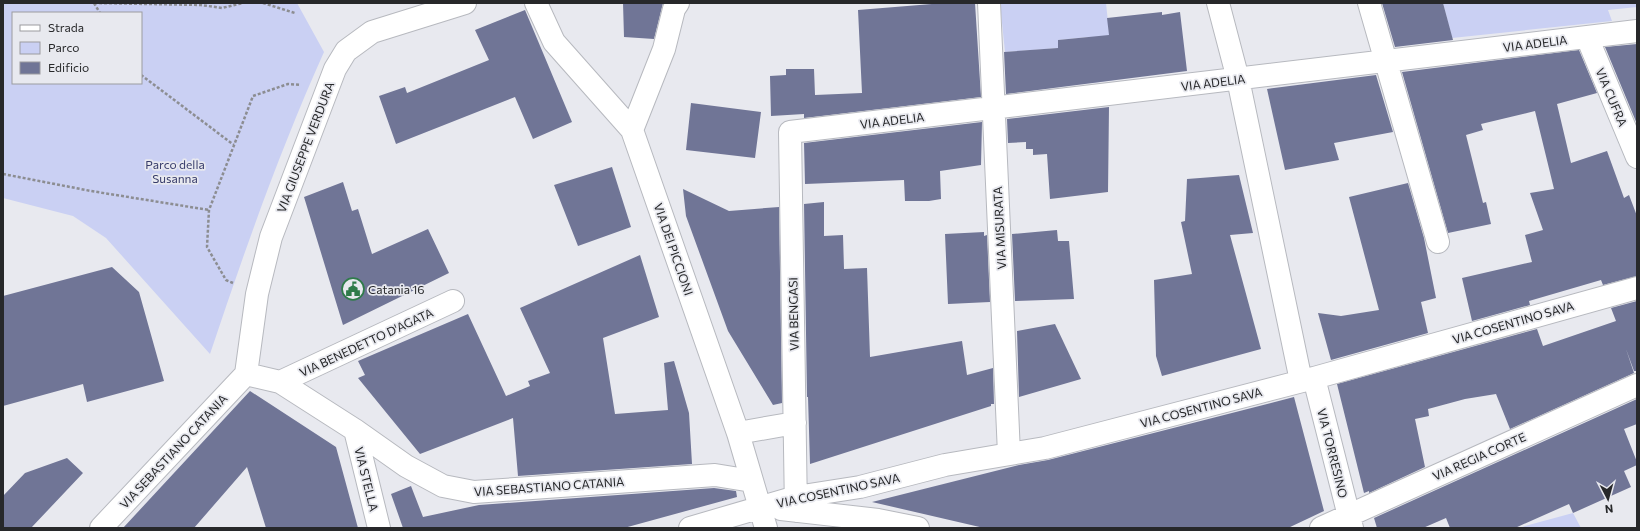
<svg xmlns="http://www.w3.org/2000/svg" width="1640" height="531" viewBox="0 0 1640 531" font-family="Commissioner,sans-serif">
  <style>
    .green { fill: #cad0f3; fill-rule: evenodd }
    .building { fill: #707596 }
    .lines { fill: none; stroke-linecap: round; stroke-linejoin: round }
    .minor-casing { stroke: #b7b9bf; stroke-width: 24 }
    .path { stroke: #8c8d91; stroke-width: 2.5; stroke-dasharray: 3 2; stroke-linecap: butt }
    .minor { stroke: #fff; stroke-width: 22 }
    .labels { text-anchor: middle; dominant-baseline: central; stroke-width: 3.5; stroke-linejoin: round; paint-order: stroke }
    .street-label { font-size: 12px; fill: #27282a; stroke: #e8e9ef }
    .park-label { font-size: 12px; fill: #363b6a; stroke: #e8e9ef }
    .poi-label { font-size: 12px; fill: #27282a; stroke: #e8e9ef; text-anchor: start }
  </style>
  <rect width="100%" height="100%" fill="#e8e9ef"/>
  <path class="green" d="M 3,3 L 297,3 L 324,52 C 280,150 244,252 210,354 L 106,238 L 73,216 L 3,198 ZM 13,13 L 141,13 L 141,83 L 13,83 Z
    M 1000,3 L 1106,3 L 1114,80 L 1092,83 L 1088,37 L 1058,40 L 1058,48 L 1005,52 Z
    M 1443,3 L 1637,3 L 1637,7 L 1608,10 L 1612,21 L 1452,38 Z
    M 1573,513 L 1581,528 L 1520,528 L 1525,526 Z"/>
  <path class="building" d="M 623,3 L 663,3 L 654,39 L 624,37 Z
    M 944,3 L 975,3 L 981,97 L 804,118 L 804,114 L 771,116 L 770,76 L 786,75 L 786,69 L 814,69 L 815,95 L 862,93 L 858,10 Z
    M 1382,3 L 1443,3 L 1453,40 L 1395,47 Z
    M 525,10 L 572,122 L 533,139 L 515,97 L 396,144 L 379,96 L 405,87 L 407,93 L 489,60 L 475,30 Z
    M 1162,12 L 1162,15 L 1180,12 L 1187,71 L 1006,94 L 1004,52 L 1058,48 L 1058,40 L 1109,35 L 1107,18 Z
    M 1637,44 L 1637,124 L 1605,47 Z
    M 1579,50 L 1597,93 L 1557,104 L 1571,163 L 1607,151 L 1624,198 L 1629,195 L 1637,216 L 1637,276 L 1603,285 L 1601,280 L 1529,301 L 1530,305 L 1472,321 L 1462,278 L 1532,262 L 1525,235 L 1543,230 L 1530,193 L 1554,189 L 1535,111 L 1481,124 L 1483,130 L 1466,135 L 1483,203 L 1486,202 L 1491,224 L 1448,233 L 1402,72 Z
    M 1376,75 L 1393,132 L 1334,143 L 1339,160 L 1285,170 L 1267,89 Z
    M 691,103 L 761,112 L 755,158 L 686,150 Z
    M 1109,107 L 1108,192 L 1050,199 L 1047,154 L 1033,155 L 1033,149 L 1026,149 L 1026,142 L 1008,143 L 1007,119 Z
    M 982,122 L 981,165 L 940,171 L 941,199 L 929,201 L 905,201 L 904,180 L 805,184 L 804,143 Z
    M 612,167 L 631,227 L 578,246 L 554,185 Z
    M 1239,175 L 1253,233 L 1230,235 L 1261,349 L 1162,376 L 1156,356 L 1154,280 L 1192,274 L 1181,222 L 1185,221 L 1187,179 Z
    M 343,182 L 352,211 L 358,209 L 372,254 L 428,229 L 449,273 L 343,325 L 304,197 Z
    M 1408,183 L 1424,238 L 1436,298 L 1421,302 L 1428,333 L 1331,360 L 1318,313 L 1341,316 L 1379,310 L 1349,197 Z
    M 683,189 L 729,211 L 779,207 L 782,403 L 773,405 L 728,331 L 686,216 Z
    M 824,202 L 824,236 L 843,235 L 844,269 L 867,268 L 870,357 L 962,341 L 967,375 L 993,368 L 994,404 L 991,404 L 991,406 L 810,464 L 808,397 L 807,397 L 804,204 Z
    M 1057,230 L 1058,241 L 1069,241 L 1074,299 L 1015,301 L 1012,234 Z
    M 984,232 L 984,236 L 987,235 L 990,302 L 948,304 L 945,234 Z
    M 640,255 L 659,317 L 603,338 L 615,414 L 668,410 L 664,363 L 674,361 L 689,413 L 692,464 L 518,476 L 513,418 L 420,454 L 358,378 L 365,375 L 358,361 L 468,314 L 506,396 L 530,386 L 528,381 L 550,373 L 520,308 Z
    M 112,267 L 139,292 L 164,381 L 87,402 L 83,384 L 3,406 L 3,296 Z
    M 1637,301 L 1637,371 L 1634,371 L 1626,349 L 1634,373 L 1510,429 L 1496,394 L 1465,399 L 1428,409 L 1429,416 L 1415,419 L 1425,467 L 1369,493 L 1369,491 L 1364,493 L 1337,384 L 1537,329 L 1543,346 L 1616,321 L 1611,308 Z
    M 1055,324 L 1081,379 L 1019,397 L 1017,331 Z
    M 250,391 L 336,447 L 358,528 L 266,528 L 247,467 L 194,528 L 123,528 Z
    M 1294,397 L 1324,511 L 1288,528 L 984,528 L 872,502 L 1019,465 L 1048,460 Z
    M 1637,399 L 1637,424 L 1624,429 L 1637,462 L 1637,465 L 1624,471 L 1631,487 L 1573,513 L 1569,504 L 1515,528 L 1450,528 L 1446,518 L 1423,528 L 1377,528 L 1374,518 Z
    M 67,458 L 83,473 L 31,528 L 3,528 L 3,496 L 25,473 Z
    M 411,486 L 423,517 L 479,505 L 714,488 L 736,491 L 737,497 L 624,528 L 403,528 L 391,494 Z"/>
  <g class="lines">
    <g class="minor-casing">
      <path id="minor" d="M 536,3 L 554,42 L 632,130 L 738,433 L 766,528
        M 989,3 L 1009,454
        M 1218,3 L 1238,79 L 1301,381
        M 1369,3 L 1438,242
        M 1587,37 L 1637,157
        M 632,130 L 664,49 L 674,9 L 678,3
        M 246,374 L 280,382 L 355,430 L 406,466 L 443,486 L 474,492 L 715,475 L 752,481
        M 246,374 L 257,294 L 271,237 L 335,69 L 346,51 L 372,32 L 465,3
        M 1314,378 L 1352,528
        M 280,382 L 453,301
        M 355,430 L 379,528
        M 738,433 L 795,423
        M 781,509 L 878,520 L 918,528
        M 796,511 L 790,132 L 1637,31
        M 101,528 L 246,374
        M 690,528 L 796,497 L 860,487 L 945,465 L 1045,448 L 1314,378 L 1637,288
        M 1321,528 L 1637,385"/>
    </g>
    <path class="path" d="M 94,3 L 201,5 L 222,8 L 243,3
      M 94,3 L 100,13
      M 263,3 L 295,13
      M 141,75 L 234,145
      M 3,174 L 91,191 L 209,210
      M 233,283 L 226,280 L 207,247 L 209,210 L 253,96 L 288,84 L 301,85"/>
    <use href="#minor" class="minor"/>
  </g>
  <defs>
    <g id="civic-ring" transform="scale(1.15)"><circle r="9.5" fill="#e8e9ef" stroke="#2f7b4a" stroke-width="1.5"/><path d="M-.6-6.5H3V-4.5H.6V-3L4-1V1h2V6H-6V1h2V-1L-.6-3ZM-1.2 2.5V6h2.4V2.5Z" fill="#2f7b4a"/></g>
  </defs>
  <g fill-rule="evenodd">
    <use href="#civic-ring" x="353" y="289"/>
  </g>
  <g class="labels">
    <g class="street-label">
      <text transform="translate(1535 43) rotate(-7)">VIA ADELIA</text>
      <text transform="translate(1213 82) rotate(-7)">VIA ADELIA</text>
      <text transform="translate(1612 97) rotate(67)">VIA CUFRA</text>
      <text transform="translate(892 120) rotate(-7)">VIA ADELIA</text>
      <text transform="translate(305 147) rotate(-69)">VIA GIUSEPPE VERDURA</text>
      <text transform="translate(999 228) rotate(-93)">VIA MISURATA</text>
      <text transform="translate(674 249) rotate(71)">VIA DEI PICCIONI</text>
      <text transform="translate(793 314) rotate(-91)">VIA BENGASI</text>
      <text transform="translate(1513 322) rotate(-16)">VIA COSENTINO SAVA</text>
      <text transform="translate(366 342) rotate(-25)">VIA BENEDETTO D'AGATA</text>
      <text transform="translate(1201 407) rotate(-15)">VIA COSENTINO SAVA</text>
      <text transform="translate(173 451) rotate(-47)">VIA SEBASTIANO CATANIA</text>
      <text transform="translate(1333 453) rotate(76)">VIA TORRESINO</text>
      <text transform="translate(1479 456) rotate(-24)">VIA REGIA CORTE</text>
      <text transform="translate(367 479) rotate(76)">VIA STELLA</text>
      <text transform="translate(549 486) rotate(-4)">VIA SEBASTIANO CATANIA</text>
      <text transform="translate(838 490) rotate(-12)">VIA COSENTINO SAVA</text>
    </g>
    <g class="park-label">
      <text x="175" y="164">Parco della<tspan x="175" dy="14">Susanna</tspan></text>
    </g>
    <g class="poi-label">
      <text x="368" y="289">Catania 16</text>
    </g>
  </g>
  <rect width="1640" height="531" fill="none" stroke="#27282a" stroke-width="8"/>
  <rect x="12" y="12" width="130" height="72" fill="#e8e9ef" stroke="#9b9ca0"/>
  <rect x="20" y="25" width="20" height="6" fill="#ffffff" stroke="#9b9ca0"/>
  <text x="48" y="32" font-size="12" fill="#27282a">Strada</text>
  <rect x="20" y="42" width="20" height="12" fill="#cad0f3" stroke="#9b9ca0"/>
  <text x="48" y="52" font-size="12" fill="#27282a">Parco</text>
  <rect x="20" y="62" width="20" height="12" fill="#707596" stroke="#9b9ca0"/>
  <text x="48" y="72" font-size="12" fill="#27282a">Edificio</text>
  <g transform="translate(1608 499) rotate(174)" stroke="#e8e9ef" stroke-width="3" paint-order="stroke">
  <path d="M0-3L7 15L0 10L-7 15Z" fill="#27282a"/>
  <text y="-6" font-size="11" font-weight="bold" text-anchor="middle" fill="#27282a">N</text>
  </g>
</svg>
